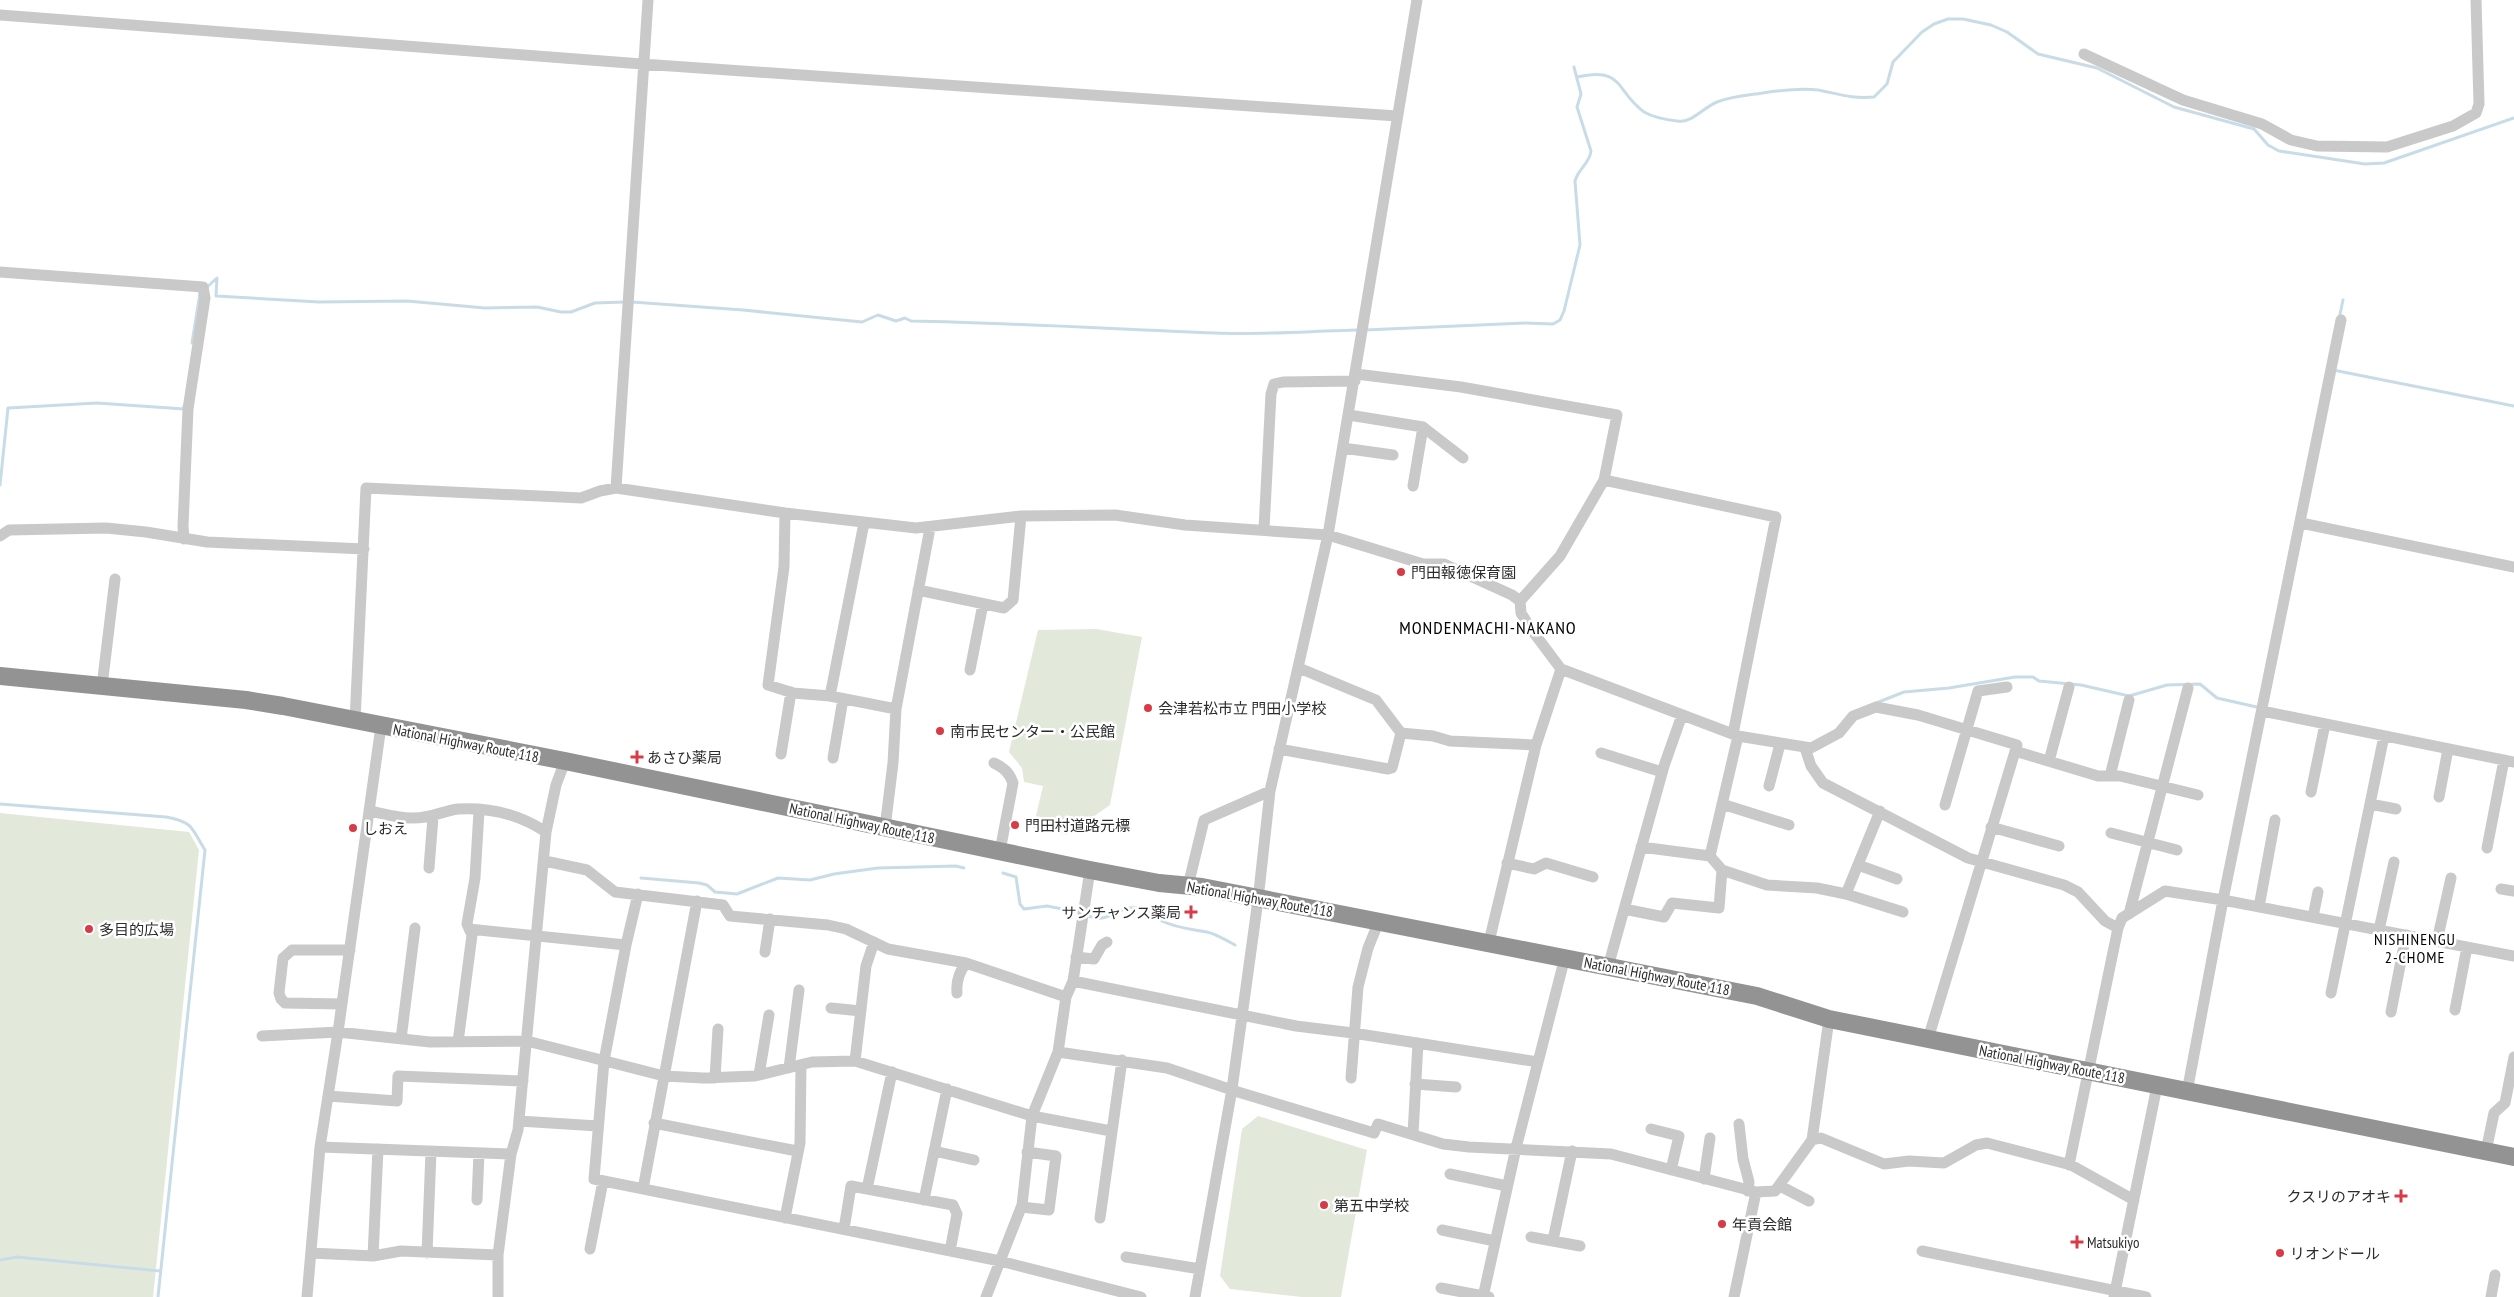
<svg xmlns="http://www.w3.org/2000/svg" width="2514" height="1297" viewBox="0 0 2514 1297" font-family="'PT Sans Narrow','Noto Sans JP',sans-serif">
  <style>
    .green { fill: #e2e9db }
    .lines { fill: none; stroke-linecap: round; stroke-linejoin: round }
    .stream { stroke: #c8dce8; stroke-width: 3 }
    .minor { stroke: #c9c9c9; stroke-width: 11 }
    .highway { stroke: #939393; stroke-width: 18 }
    .poi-dot { fill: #d73b48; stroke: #fff; stroke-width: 2 }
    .labels { text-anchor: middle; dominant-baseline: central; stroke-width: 5; stroke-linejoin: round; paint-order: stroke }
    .poi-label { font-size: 15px; fill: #2c2c2c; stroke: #fff; text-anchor: start }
    .street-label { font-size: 15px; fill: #2c2c2c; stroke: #fff }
    .neighbourhood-label { font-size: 16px; letter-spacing: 1px; fill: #000; stroke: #fff }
    .quarter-label { font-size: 18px; letter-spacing: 1px; fill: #000; stroke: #fff }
  </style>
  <rect width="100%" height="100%" fill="#fff"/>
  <path class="green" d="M 1096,629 L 1142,637 L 1110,805 L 1067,835 L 1033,828 L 1043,786 L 1024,782 L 1022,768 L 1009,752 L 1038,630 Z
    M 0,813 L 189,832 L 199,850 L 153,1297 L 0,1297 Z
    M 1258,1116 L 1367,1150 L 1341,1297 L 1302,1297 L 1230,1289 L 1220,1276 L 1242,1129 Z"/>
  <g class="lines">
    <path class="stream" d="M 1577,77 C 1624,66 1615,91 1644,112 C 1653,117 1667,120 1677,121 C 1691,124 1704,107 1717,102 C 1732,96 1752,95 1769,92 C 1784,90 1803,88 1818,90 C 1839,94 1852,99 1874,97 L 1887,84 L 1893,62 L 1922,32 L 1934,24 L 1948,19 L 1963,19 L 1991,25 L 2007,32 L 2038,54 L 2097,68 L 2174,107 L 2254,129 L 2268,145 L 2279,151 L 2365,164 L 2384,163 L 2514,118
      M 207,287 L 217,278 L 216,296 L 319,302 L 407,301 L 485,308 L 537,307 L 561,312 L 571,312 L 595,303 L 625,302
      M 632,302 L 743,310 L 862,322 L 878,315 L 896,321 L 905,318 L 911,321 C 1012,323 1113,329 1215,333 C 1263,335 1311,331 1359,330
      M 2339,319 L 2343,300
      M 1365,330 L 1525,323 L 1553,324 L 1560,320 L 1564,311 L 1580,245 L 1575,181 C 1578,169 1590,163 1591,151 L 1577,107 L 1581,94 L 1574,67
      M 192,343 L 200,293
      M 2333,370 L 2514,406
      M 0,485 L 8,408 L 97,403 L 184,409 L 184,406
      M 1876,703 L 1904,692 L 1949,688 L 2015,677 L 2033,677 L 2039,681 L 2081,685 L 2129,696 L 2167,685 L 2200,684 L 2217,698 L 2261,708
      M 0,804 L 166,817 C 193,822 191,827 205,850 L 158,1297
      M 1003,873 L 1016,877 L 1020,904 L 1024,909 L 1047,906 L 1078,912
      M 641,878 L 699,883 L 707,885 L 715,892 L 737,894 L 778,878 L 810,880 L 834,874 L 878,868 L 956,866 L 964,868
      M 1086,915 C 1110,926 1114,905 1139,908 C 1147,909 1155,917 1162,921 C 1176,928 1191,929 1207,932 C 1216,934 1226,940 1235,945
      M 0,1260 L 17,1257 L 160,1271"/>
    <path class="minor" d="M 0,15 L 642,64 L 1397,116
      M 2084,54 L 2183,100 L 2262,124 L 2291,140 L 2317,146 L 2387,147 L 2453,126 L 2476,113 L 2479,104 L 2476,0
      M 0,272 L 203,287 L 205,298 L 188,409 L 183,526 L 184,539
      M 1356,374 L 1461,387 L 1617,415 L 1604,480 L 1776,517 L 1733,734
      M 1349,415 L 1423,427 L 1463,458
      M 1343,448 L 1393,455
      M 1604,480 L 1560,556 L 1520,601 L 1521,613 L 1531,629 L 1561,669 L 1738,736 L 1811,748 L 1839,733 L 1853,716 L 1876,707 L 1918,715 L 2017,745 L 1928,1039
      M 1413,486 L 1423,427
      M 616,488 L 648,0
      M 785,513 L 784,567 L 768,685 L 793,693 L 830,696 L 896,709
      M 2301,523 L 2514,567
      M 1264,529 L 1271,394 L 1274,384 L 1283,382 L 1355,381
      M 0,536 L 9,530 L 106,528 L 146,532 L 207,542 L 364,549
      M 918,590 L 1004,608 L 1013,600 L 1021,516
      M 1299,668 L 1376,700 L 1401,733 L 1433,736 L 1450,741 L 1536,745
      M 970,670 L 983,604
      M 102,686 L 115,579
      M 830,696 L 864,523
      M 2262,711 L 2514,762
      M 355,721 L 366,488 L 581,498 L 600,491 L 616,488 L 785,513 L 916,528 L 1021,516 L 1115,515 L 1185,525 L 1328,535 L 1423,564 L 1444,564 L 1512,595 L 1520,601
      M 1738,736 L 1710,856 L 1722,870 L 1767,885 L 1817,888 L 1846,894 L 1903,912
      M 1805,748 L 1811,766 L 1823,783 L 1968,858 L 2064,885 L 2078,892 L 2105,921 L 2118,928
      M 1279,749 L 1388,769 L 1392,768 L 1401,733
      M 2015,751 L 2098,776 L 2120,776 L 2198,795
      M 1601,753 L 1662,772
      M 781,754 L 791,692
      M 833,758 L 843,699
      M 2049,761 L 2069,687
      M 994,763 C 1004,768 1009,772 1013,783 L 1000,851
      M 2110,776 L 2129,700
      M 1769,786 L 1780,744
      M 2311,792 L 2325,724
      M 2439,797 L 2448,749
      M 1722,804 L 1789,825
      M 2370,804 L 2396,809
      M 1945,805 L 1978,691 L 2007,687
      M 370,811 C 384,814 398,818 412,818 C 429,819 442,811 458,809 C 490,807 520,815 546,832
      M 1991,827 L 2059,846
      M 885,828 L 893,763 L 896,709 L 930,528
      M 2111,833 L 2177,850
      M 1641,847 L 1710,856
      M 2487,848 L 2504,760
      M 545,861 L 587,870 L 615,892 L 723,905 L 730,916 L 828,925 L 846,929 L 888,949 L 966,963 L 1066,997
      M 1507,863 L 1534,869 L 1546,863 L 1593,877
      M 1858,865 L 1897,879
      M 429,868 L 433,817
      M 1188,886 L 1204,820 L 1270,791
      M 2501,889 L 2514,891
      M 638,894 L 626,945 L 604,1061 L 594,1179 L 1000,1261 L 1141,1297
      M 1846,894 L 1880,811
      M 2259,907 L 2275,820
      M 1624,909 L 1664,917 L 1672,903 L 1719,908 L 1722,870
      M 2129,914 L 2188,688
      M 2313,917 L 2318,892
      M 469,929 L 626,945
      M 2379,930 L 2394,862
      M 2437,941 L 2451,878
      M 1489,942 L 1536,745 L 1561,669
      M 765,952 L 770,919
      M 1076,957 L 1094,959 L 1102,945 L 1107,942
      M 1608,967 L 1664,766 L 1682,715
      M 1073,981 L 1296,1026 L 1353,1033 L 1538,1062
      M 957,993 C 956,982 959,972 966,963
      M 2331,993 L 2384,736
      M 342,1004 L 285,1003 L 281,999 L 279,993 L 283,958 L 292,950 L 350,950
      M 831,1008 L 861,1011
      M 2455,1010 L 2467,947
      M 2391,1012 L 2406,935
      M 262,1036 L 338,1032 L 430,1042 L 527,1041 L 664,1076 L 703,1078 L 755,1076 L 812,1062 L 855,1061 L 1032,1116 L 1111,1131
      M 401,1039 L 415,928
      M 458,1042 L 472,935 L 467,924 L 475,878 L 479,811
      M 1058,1052 L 1167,1068 L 1238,1092 L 1374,1133 L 1378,1124 L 1443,1144 L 1469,1147 L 1611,1154 L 1756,1192 L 1775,1191 L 1812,1140 L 1821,1138 L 1884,1164 L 1909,1161 L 1944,1163 L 1976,1145 L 1987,1143 L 2071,1165 L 2134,1200
      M 855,1061 L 866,966 L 874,942
      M 789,1068 L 799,990
      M 759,1075 L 769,1015
      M 715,1078 L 718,1029
      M 1351,1078 L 1358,987 L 1368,948 L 1379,921
      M 1415,1084 L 1456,1087
      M 2187,1092 L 2223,900 L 2341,320
      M 328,1096 L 397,1101 L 398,1076 L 523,1081
      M 519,1121 L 598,1126
      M 654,1123 L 797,1151
      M 1739,1124 L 1743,1159 L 1749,1182 L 1748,1191
      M 1651,1129 L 1679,1136 L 1671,1170
      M 1413,1134 L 1418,1043
      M 1812,1140 L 1829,1019
      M 320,1147 L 511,1154
      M 934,1151 L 974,1160
      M 2486,1151 L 2494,1113 L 2505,1103 L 2514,1057
      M 2069,1165 L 2118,928 L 2122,918 L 2165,891 L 2223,900 L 2514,956
      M 1450,1174 L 1507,1186
      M 1704,1179 L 1710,1138
      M 1780,1186 L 1809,1201
      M 643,1189 L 697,901
      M 867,1189 L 892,1072
      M 477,1200 L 479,1153
      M 924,1200 L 947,1089
      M 1021,1207 L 1049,1210 L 1056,1156 L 1027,1152
      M 785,1218 L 800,1143 L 801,1065
      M 1100,1218 L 1122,1060
      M 844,1229 L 851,1186 L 953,1205 L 957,1214 L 950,1251
      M 1442,1230 L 1495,1241
      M 1531,1237 L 1580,1246
      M 1553,1240 L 1572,1151
      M 590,1249 L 603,1181
      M 1922,1251 L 2146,1297
      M 311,1253 L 373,1256 L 401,1251 L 498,1255
      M 427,1253 L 431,1152
      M 373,1256 L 378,1149
      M 1126,1257 L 1200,1269
      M 1441,1288 L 1489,1297
      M 307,1297 L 320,1147 L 338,1032 L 381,726
      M 498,1297 L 498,1255 L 511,1154 L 518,1130 L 546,832 L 556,785 L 565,761
      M 986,1297 L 1022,1205 L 1032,1116 L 1058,1052 L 1066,997 L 1073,981 L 1090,870
      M 1195,1297 L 1232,1089 L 1258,900 L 1270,791 L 1328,535 L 1417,0
      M 1483,1297 L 1516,1148 L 1565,957
      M 1734,1297 L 1756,1192
      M 2114,1297 L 2157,1086
      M 2491,1297 L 2495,1275"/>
    <path class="highway" d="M 0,676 L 246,700 L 283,706 L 565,761 L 1090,870 L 1159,883 L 1202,887 L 1757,996 L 1829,1019 L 2514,1157"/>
  </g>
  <g class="poi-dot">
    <circle cx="1401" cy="572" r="5"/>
    <circle cx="1148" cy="708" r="5"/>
    <circle cx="940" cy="731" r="5"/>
    <path d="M634.5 749.5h5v5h5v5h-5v5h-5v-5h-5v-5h5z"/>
    <circle cx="1015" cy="825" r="5"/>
    <circle cx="353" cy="828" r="5"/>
    <path d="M1188.5 904.5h5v5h5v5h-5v5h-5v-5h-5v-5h5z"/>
    <circle cx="89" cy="929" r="5"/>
    <path d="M2398.5 1188.5h5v5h5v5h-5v5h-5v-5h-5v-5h5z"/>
    <circle cx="1324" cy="1205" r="5"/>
    <circle cx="1722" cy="1224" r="5"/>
    <path d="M2074.5 1234.5h5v5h5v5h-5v5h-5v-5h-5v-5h5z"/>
    <circle cx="2280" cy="1253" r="5"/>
  </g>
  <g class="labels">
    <g class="poi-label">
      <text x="1411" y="572">門田報徳保育園</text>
      <text x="1158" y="708">会津若松市立 門田小学校</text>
      <text x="950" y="731">南市民センター・公民館</text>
      <text x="647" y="757">あさひ薬局</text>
      <text x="1025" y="825">門田村道路元標</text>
      <text x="363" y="828">しおえ</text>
      <text x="1181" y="912" text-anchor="end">サンチャンス薬局</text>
      <text x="99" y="929">多目的広場</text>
      <text x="2391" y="1196" text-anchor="end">クスリのアオキ</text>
      <text x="1334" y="1205">第五中学校</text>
      <text x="1732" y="1224">年貢会館</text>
      <text x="2087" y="1242">Matsukiyo</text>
      <text x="2290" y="1253">リオンドール</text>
    </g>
    <g class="street-label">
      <text transform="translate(466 743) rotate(11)">National Highway Route 118</text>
      <text transform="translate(862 823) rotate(12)">National Highway Route 118</text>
      <text transform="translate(1260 899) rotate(10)">National Highway Route 118</text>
      <text transform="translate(1657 976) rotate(11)">National Highway Route 118</text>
      <text transform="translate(2052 1064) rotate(11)">National Highway Route 118</text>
    </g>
    <g class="neighbourhood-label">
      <text x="2415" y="939">NISHINENGU<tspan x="2415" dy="18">2-CHOME</tspan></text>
    </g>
    <g class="quarter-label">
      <text x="1488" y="627">MONDENMACHI-NAKANO</text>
    </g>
  </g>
</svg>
